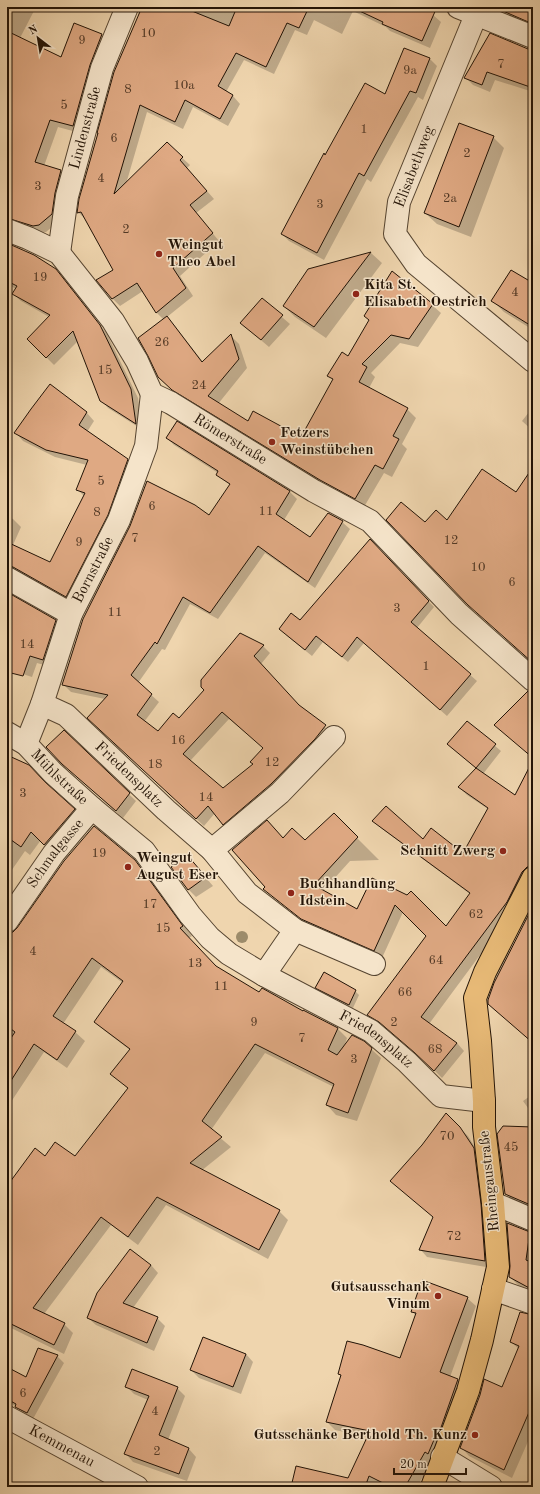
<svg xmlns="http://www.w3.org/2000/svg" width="540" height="1494" viewBox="0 0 540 1494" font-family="'Old Standard TT',serif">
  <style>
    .shadow { fill: #0003; fill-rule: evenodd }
    .building { fill: #dfa983; stroke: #221306; fill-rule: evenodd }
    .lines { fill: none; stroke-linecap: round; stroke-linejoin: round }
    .minor-casing { stroke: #554430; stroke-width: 24 }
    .major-casing { stroke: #221306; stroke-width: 24 }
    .minor { stroke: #f5e4ca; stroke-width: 22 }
    .major { stroke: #e8ba77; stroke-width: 22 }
    .tree { fill: #9c8b6a }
    .poi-dot { fill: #8f2418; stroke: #f5e4ca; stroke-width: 1.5 }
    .labels { text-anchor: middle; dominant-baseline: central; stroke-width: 3; stroke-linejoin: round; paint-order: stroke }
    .number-label { font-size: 13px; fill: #513825 }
    .street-label { font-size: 15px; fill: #221306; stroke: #f5e4ca }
    .poi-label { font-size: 15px; font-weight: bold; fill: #221306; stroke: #f5e4ca; text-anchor: start }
  </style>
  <rect width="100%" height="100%" fill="#efd5ae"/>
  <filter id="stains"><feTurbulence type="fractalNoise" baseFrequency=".005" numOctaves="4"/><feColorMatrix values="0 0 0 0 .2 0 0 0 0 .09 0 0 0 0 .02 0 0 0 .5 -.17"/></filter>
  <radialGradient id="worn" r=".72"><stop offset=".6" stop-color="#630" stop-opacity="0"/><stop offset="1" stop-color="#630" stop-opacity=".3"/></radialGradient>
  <path class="shadow" d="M 7,7 L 36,7 L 20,38 L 62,58 L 75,24 L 102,35 L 109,42 L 80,133 L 58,127 L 44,166 L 61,171 L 68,179 L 59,221 L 46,232 L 41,233 L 7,227 Z
    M 140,7 L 416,7 L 433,15 L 441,22 L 430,48 L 390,31 L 386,27 L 353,11 L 342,34 L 314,20 L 307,35 L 295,30 L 274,74 L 244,60 L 226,92 L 233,96 L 240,104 L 228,126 L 193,107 L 183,129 L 147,112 L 126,184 L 167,144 L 190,165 L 187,168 L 214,199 L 196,213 L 219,241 L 180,276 L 193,296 L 167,317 L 175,326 L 203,362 L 231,336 L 239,344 L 247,368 L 218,404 L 248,422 L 301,439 L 334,381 L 328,376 L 349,357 L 432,305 L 441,313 L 418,347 L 400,343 L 371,373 L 375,377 L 369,388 L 407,409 L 416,418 L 402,444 L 407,449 L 392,477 L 384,473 L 364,507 L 330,489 L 182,398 L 168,385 L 163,319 L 156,312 L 143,291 L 120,306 L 112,298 L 114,270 L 86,220 L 78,212 L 146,23 L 138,16 Z
    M 481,7 L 533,7 L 533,28 Z
    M 405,49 L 430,59 L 437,66 L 423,100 L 418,97 L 371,182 L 367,179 L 324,260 L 289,241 L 282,234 L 326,157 L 385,95 Z
    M 528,50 L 533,50 L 533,92 L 495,80 L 490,92 L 473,85 L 465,77 Z
    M 493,137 L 504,148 L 471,237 L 437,224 L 425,213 Z
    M 7,244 L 55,270 L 63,277 L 107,334 L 138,398 L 143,430 L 108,408 L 101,400 L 78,341 L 54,365 L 28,339 L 49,317 L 21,301 L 13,294 L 16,289 L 7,284 Z
    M 371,253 L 382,263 L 326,338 L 295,317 L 284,306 L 309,270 Z
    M 533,284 L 533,330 L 504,312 L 493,301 Z
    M 262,300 L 290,324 L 269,347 L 249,330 Z
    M 51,385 L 87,413 L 94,421 L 87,432 L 127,460 L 135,467 L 74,604 L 7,576 L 7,516 L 13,519 L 21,527 L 13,545 L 51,563 L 84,496 L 77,489 L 87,465 L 55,457 L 23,441 L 16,433 Z
    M 533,407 L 533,431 L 522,421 Z
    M 177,422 L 290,492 L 297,499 L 284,520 L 310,539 L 342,522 L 350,529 L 315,588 L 265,553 L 218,619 L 190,604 L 165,650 L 162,649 L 138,683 L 159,702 L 144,722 L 158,733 L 179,719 L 263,646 L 270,653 L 261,664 L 300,707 L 332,733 L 231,831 L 215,813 L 204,826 L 96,725 L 105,699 L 71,692 L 63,684 L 209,516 L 230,485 L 217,475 L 218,473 L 174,445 L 167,438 ZM 229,719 L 264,748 L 255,765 L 223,789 L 190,761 Z
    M 370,540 L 434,607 L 417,628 L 477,681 L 447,716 L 364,643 L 348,662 L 323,642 L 312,656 L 286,635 L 300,621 Z
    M 7,593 L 55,621 L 63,628 L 51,667 L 37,663 L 32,677 L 7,669 Z
    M 7,687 L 12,692 L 8,720 L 7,720 Z
    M 467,722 L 501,751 L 483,774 L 516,796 L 533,762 L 533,872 L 514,909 L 429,1024 L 457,1043 L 464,1051 L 442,1078 L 424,1060 L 388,1029 L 376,1022 L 368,1015 L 427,936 L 403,912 L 382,958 L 310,926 L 264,889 L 284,839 L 305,841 L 334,815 L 379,860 L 350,861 L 323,891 L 358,911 L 372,879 L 446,928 L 470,894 L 381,828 L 374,821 L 423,841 L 464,854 L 488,809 L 467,795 L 459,787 L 477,769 L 448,744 Z
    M 64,731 L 136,801 L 123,818 L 70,771 Z
    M 7,757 L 74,810 L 83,819 L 54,854 L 41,840 L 30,855 L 25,851 L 7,877 Z
    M 134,860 L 144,870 L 192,936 L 189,938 L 217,968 L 259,994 L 303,1012 L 304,1011 L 338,1029 L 347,1038 L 344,1047 L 371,1049 L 381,1058 L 357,1121 L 336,1115 L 327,1105 L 334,1087 L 265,1053 L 211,1130 L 231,1147 L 201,1171 L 279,1211 L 288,1220 L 268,1259 L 166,1205 L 138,1245 L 111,1225 L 44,1314 L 64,1324 L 73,1333 L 64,1354 L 7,1326 L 7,1188 L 46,1157 L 75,1157 L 128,1089 L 112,1074 L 130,1050 L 105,1031 L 95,1022 L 123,983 L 101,967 L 63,1024 L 75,1032 L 85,1041 L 67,1068 L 44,1052 L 7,1108 L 7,934 L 13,933 Z
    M 195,865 L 213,886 L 196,897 L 188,889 Z
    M 317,988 L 355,991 L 359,995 L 353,1008 L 320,991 Z
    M 533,1094 L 533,1115 L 523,1101 Z
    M 446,1115 L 468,1136 L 481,1157 L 492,1268 L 427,1257 L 420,1249 L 434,1218 L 392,1181 L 423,1146 Z
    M 533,1128 L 533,1211 L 514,1203 L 506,1194 Z
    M 530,1233 L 533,1236 L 533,1293 L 518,1285 L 510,1277 Z
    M 151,1265 L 158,1273 L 133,1308 L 157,1318 L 165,1326 L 154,1351 L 96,1325 L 88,1318 Z
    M 467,1298 L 476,1306 L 450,1377 L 458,1380 L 466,1388 L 433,1459 L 417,1487 L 385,1487 L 377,1483 L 376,1487 L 292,1487 L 349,1479 L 368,1437 L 335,1430 L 327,1422 L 342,1377 L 339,1374 L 401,1359 L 416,1316 L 412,1311 Z
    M 533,1316 L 533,1430 L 512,1478 L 469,1456 L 461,1447 L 503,1389 L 519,1349 L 511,1342 Z
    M 38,1349 L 57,1356 L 64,1363 L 33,1419 L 23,1413 L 17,1407 L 7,1401 L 7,1368 L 27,1379 Z
    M 246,1354 L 253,1362 L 241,1394 L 199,1378 L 191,1370 Z
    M 126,1386 L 177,1388 L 185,1396 L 168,1440 L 189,1449 L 196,1457 L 187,1481 L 133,1462 L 126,1454 L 148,1400 L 134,1394 Z"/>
  <path class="building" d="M 142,7 L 182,7 L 229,26 L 237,7 L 309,7 L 299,28 L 287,23 L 266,67 L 236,53 L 218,86 L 233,95 L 220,119 L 185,100 L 175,122 L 140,105 L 114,194 L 167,142 L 183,157 L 180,160 L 207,191 L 190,205 L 213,233 L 173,268 L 186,288 L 156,313 L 137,283 L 112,299 L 96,280 L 113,270 L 81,212 L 77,213 L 79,199 L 98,133 L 97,133 L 114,72 Z
    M 351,7 L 437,7 L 422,41 L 382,24 L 383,22 Z
    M 505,7 L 533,7 L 533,24 L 503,11 Z
    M 74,23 L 102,34 L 90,65 L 73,126 L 50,120 L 35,162 L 61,170 L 55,193 L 52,214 L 39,225 L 33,226 L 7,218 L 7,31 L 61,57 Z
    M 490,33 L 528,49 L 533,49 L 533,88 L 487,72 L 482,85 L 464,78 Z
    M 404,48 L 430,58 L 416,93 L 410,91 L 364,176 L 359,173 L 317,253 L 281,234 L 324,153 L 325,155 L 365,83 L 385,94 Z
    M 459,123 L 494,136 L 459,227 L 424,213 Z
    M 7,243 L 34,255 L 56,269 L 100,325 L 131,389 L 136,424 L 100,401 L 73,331 L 46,358 L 27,339 L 50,315 L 12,294 L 17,286 L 7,281 Z
    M 371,252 L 314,327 L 283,306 L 308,269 Z
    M 511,270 L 533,283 L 533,327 L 491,301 Z
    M 392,271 L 433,304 L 409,339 L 391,335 L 362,364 L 367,367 L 359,382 L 408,408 L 393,436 L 399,439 L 383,469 L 375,465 L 355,499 L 320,480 L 172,390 L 158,377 L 148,356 L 138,338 L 167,316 L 202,362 L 231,334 L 239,359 L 208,396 L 248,421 L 253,411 L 301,437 L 333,379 L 327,376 L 342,352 L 348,356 L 369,320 L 364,316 Z
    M 262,298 L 283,315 L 261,340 L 240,323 Z
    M 50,384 L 87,412 L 79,425 L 128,459 L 108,515 L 66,597 L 13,567 L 7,566 L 7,542 L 50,562 L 85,493 L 76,490 L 88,460 L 46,450 L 14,433 L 31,409 Z
    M 177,421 L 290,491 L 276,514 L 310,537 L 328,513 L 343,521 L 308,582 L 258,546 L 210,613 L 183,597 L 157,644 L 155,642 L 131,675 L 152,694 L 137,715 L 158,731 L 173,713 L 179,718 L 204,690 L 201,687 L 201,680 L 240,633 L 264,645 L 254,656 L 299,705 L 326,725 L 315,739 L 271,784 L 223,825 L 208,806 L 196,819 L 87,718 L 108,695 L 62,685 L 83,619 L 130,526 L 147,481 L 195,505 L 209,515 L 230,484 L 216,475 L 218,471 L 166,438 ZM 222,712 L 263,748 L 250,762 L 253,764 L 223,788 L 183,754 Z
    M 533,467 L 533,663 L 468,605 L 386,520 L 401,502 L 425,522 L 436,510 L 447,520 L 482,469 L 516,492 Z
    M 370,539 L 429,601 L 411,622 L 471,674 L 440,710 L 357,637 L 342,657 L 316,636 L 305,650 L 279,629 L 291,613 L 300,620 Z
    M 7,592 L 56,620 L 43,660 L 30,656 L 23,676 L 7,672 Z
    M 528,691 L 533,692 L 533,758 L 494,725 Z
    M 467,721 L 496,744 L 476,768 L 447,744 Z
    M 64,730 L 130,793 L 116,811 L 62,764 L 46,747 Z
    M 7,755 L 29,765 L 45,782 L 75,809 L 44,845 L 31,832 L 21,847 L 7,837 Z
    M 533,760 L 533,866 L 527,867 L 522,872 L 507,902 L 421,1017 L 457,1043 L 434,1071 L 415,1053 L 379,1022 L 367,1015 L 426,936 L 395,905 L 374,951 L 301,919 L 263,889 L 265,887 L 232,850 L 267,820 L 283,838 L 292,828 L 305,840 L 334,813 L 358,837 L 314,885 L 357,909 L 372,878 L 407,895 L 411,891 L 446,926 L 470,893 L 372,821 L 386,806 L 423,839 L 431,828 L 463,853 L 488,808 L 458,787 L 476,768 L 515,795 Z
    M 94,826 L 135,860 L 183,926 L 180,928 L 216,966 L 259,992 L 262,988 L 303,1011 L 303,1010 L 338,1028 L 328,1050 L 337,1055 L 352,1035 L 364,1041 L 372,1048 L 348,1113 L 326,1105 L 334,1084 L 255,1044 L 202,1121 L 222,1137 L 190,1163 L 280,1210 L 259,1250 L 157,1197 L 128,1237 L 101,1217 L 33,1308 L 65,1323 L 54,1345 L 7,1322 L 7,1186 L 35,1148 L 45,1156 L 55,1142 L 75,1156 L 128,1088 L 110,1074 L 130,1049 L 94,1022 L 123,981 L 92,958 L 53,1016 L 76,1031 L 57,1060 L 34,1044 L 7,1087 L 7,1044 L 15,1032 L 7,1026 L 7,933 L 13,932 L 17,928 L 64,861 Z
    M 188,856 L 206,877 L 188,890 L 171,867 Z
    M 533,906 L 533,1043 L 488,1004 L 488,1000 L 494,983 Z
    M 324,972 L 356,990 L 349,1005 L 315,988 Z
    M 446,1113 L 460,1127 L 474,1148 L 481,1204 L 485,1261 L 419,1250 L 433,1217 L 390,1181 L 422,1145 Z
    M 503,1126 L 533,1127 L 533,1206 L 505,1194 L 497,1134 Z
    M 507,1223 L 530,1232 L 526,1260 L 533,1263 L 533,1290 L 509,1277 L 510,1266 Z
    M 130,1249 L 151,1265 L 123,1303 L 158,1317 L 147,1343 L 87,1318 L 97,1293 Z
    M 422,1280 L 468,1297 L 440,1372 L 458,1379 L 438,1436 L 436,1435 L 428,1454 L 425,1452 L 405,1487 L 391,1487 L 369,1476 L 365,1487 L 291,1487 L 296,1466 L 348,1478 L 370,1431 L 326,1422 L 341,1375 L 338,1374 L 347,1341 L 363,1345 L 400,1358 L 416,1313 L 411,1312 Z
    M 520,1312 L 533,1315 L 533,1403 L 504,1470 L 460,1448 L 480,1395 L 484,1379 L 502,1387 L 519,1346 L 510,1342 Z
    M 203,1337 L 246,1354 L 233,1387 L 190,1370 Z
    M 38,1348 L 58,1355 L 27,1413 L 15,1407 L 16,1404 L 7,1399 L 7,1367 L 26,1377 Z
    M 132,1369 L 178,1387 L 159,1435 L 189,1448 L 179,1474 L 124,1454 L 149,1396 L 125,1387 Z"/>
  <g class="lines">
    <g class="minor-casing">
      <g id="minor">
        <path d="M 458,7 L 533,37"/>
        <path d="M 476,15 L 399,202 L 395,234 L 416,264 L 533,361"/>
        <path id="s1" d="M 7,230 L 28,238 L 59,253 L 113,321 L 137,361 L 152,394 L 171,403 L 314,491 L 370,521 L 459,614 L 533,680"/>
        <path id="s2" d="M 59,253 L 67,196 L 102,68 L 127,7"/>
        <path d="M 7,578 L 71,614"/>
        <path id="s3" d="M 42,704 L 66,715 L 166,810 L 212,850 L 247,893 L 295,930 L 374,964"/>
        <path id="s4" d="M 7,733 L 26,744 L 53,773 L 92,808 L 144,851 L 190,915 L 210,938 L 229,954 L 264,975 L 371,1031 L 407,1062 L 441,1096 L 484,1101"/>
        <path id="s5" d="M 26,744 L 42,704 L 71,614 L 119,520 L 146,446 L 152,394"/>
        <path d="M 212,850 L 280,793 L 334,737"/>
        <path id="s6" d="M 7,921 L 54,853 L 92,808"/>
        <path d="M 264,975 L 295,930"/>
        <path d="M 493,1203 L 533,1220"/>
        <path d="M 493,1289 L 533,1303"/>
        <path id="s7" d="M 7,1417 L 137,1487"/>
        <path d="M 442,1457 L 491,1487"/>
      </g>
    </g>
    <g class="major-casing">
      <path id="major" d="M 432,1487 L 468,1391 L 482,1340 L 498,1267 L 493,1203 L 484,1127 L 484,1101 L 480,1041 L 475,998 L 485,972 L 533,878"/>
    </g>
    <use href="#minor" class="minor"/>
    <use href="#major" class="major"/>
  </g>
  <circle class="tree" cx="242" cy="937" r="6"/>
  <g class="poi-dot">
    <circle cx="159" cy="254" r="4"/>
    <circle cx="356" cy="294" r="4"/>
    <circle cx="272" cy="442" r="4"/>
    <circle cx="503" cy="851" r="4"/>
    <circle cx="128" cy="867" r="4"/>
    <circle cx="291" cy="893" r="4"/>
    <circle cx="438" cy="1296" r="4"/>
    <circle cx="475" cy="1435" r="4"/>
  </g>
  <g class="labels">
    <g class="number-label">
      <text x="148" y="33">10</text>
      <text x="82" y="40">9</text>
      <text x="501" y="64">7</text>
      <text x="410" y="70">9a</text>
      <text x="184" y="85">10a</text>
      <text x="128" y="89">8</text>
      <text x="64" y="105">5</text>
      <text x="364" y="129">1</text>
      <text x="114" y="138">6</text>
      <text x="467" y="153">2</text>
      <text x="101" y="178">4</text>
      <text x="38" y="186">3</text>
      <text x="450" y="198">2a</text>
      <text x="320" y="204">3</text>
      <text x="126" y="229">2</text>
      <text x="40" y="277">19</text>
      <text x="515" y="292">4</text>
      <text x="162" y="342">26</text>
      <text x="105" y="370">15</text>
      <text x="199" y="385">24</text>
      <text x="101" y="481">5</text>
      <text x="152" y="506">6</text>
      <text x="266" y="511">11</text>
      <text x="97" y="512">8</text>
      <text x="135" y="538">7</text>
      <text x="451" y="540">12</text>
      <text x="79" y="542">9</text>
      <text x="478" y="567">10</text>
      <text x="512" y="582">6</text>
      <text x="397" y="608">3</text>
      <text x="115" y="612">11</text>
      <text x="27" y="644">14</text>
      <text x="426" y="666">1</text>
      <text x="178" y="740">16</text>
      <text x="272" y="762">12</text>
      <text x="155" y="764">18</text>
      <text x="23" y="793">3</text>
      <text x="206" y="797">14</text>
      <text x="99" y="853">19</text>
      <text x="150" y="904">17</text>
      <text x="476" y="914">62</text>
      <text x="163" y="928">15</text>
      <text x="33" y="951">4</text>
      <text x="436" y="960">64</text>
      <text x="195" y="963">13</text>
      <text x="221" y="986">11</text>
      <text x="405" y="992">66</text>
      <text x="254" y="1022">9</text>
      <text x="394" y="1022">2</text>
      <text x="302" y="1038">7</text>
      <text x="435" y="1049">68</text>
      <text x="354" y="1059">3</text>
      <text x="447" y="1136">70</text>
      <text x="511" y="1147">45</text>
      <text x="454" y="1236">72</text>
      <text x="23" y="1393">6</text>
      <text x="155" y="1411">4</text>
      <text x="157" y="1451">2</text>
    </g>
    <g class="street-label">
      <text stroke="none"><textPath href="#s2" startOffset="128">Lindenstraße</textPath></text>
      <text transform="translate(415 167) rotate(-69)">Elisabethweg</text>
      <text stroke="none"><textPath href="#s1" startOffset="317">Römerstraße</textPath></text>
      <text stroke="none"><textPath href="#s5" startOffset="187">Bornstraße</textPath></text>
      <text stroke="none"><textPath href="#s3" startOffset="113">Friedensplatz</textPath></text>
      <text stroke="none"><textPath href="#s4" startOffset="69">Mühlstraße</textPath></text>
      <text stroke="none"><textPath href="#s6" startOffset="83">Schmalgasse</textPath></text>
      <text stroke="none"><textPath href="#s4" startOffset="486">Friedensplatz</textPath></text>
      <text transform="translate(490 1181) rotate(-96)">Rheingaustraße</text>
      <text stroke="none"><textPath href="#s7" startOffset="62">Kemmenau</textPath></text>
    </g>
    <g class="poi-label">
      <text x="167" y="245">Weingut<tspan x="167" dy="17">Theo Abel</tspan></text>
      <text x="364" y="285">Kita St.<tspan x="364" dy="17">Elisabeth Oestrich</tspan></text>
      <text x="280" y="433">Fetzers<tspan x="280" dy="17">Weinstübchen</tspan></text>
      <text x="495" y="851" text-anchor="end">Schnitt Zwerg</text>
      <text x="136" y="858">Weingut<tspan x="136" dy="17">August Eser</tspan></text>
      <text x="299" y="884">Buchhandlung<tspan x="299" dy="17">Idstein</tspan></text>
      <text x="430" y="1287" text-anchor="end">Gutsausschank<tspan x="430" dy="17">Vinum</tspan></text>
      <text x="467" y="1435" text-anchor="end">Gutsschänke Berthold Th. Kunz</text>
    </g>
  </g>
  <rect width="540" height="1494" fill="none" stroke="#efd5ae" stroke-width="24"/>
  <rect x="8" y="8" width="524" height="1478" fill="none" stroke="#221306" stroke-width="2"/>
  <rect x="12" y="12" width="516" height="1470" fill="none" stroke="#221306"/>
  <g transform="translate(38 38) rotate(329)" stroke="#f5e4ca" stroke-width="3" paint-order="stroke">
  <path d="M0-3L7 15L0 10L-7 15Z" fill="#221306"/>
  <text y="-6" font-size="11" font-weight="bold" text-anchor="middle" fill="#221306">N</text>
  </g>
  <path d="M394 1468v6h72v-6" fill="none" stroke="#221306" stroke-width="2"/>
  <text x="400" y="1468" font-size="12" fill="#221306" stroke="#f5e4ca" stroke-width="3" paint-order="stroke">20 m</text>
  <rect width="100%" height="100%" filter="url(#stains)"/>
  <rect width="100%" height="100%" fill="url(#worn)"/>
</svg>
